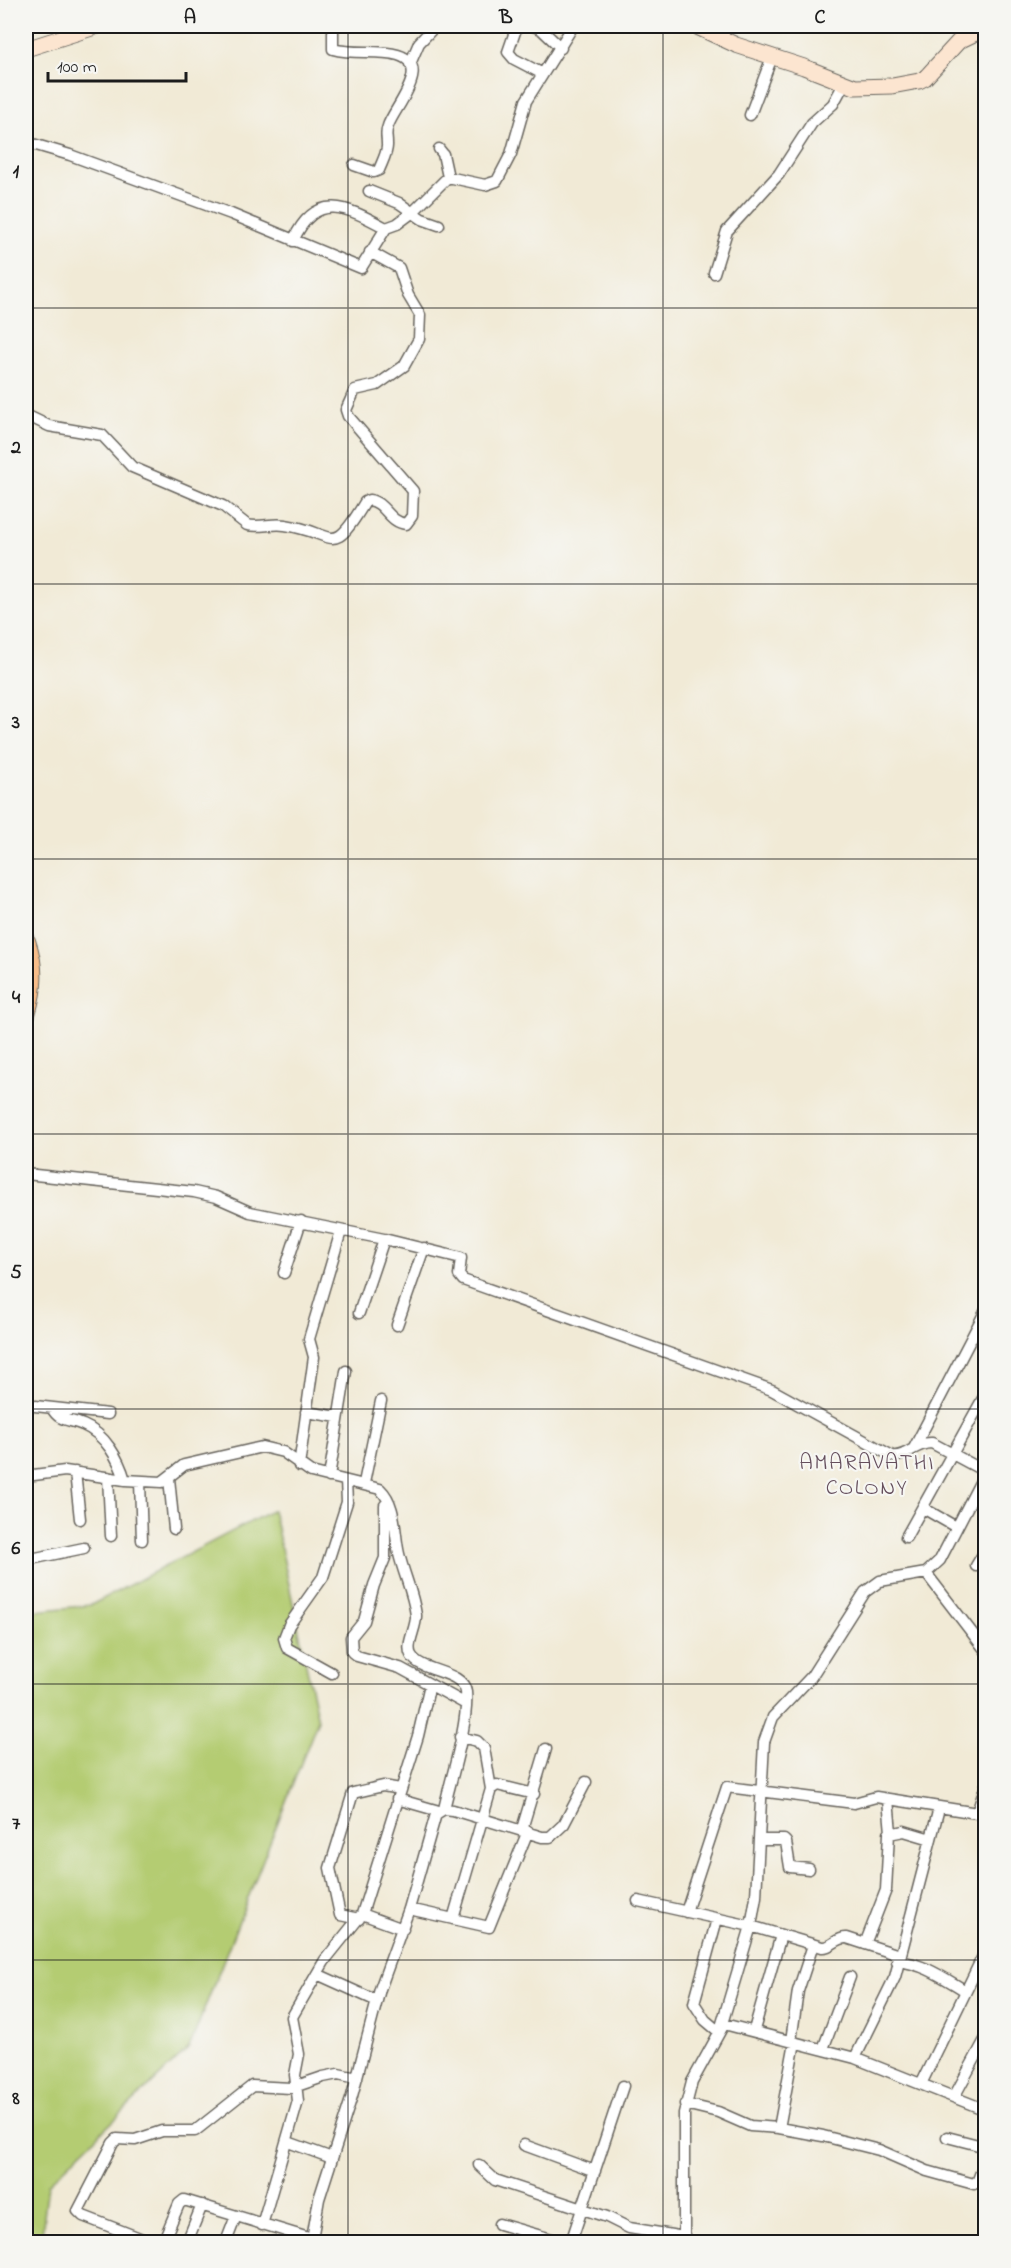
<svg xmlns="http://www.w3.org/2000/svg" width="1011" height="2268" viewBox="0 0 1011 2268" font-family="'Indie Flower',sans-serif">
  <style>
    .green { fill: #b4cc72; stroke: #687447; stroke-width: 1.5 }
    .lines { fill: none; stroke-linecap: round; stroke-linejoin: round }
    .street-casing { stroke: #67645d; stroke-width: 13 }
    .secondary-casing { stroke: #67645d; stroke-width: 17 }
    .highway-casing { stroke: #67645d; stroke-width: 20 }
    .street { stroke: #fff; stroke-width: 10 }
    .secondary { stroke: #fce5d0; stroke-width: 15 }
    .highway { stroke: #f8bd89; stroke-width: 18 }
    .grid { fill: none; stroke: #1c1c1c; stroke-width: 1.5; stroke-opacity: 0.55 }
    .labels { text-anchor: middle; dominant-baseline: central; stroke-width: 4.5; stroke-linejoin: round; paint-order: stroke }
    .neighbourhood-label { font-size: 22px; letter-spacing: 1.5px; fill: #654f5d; stroke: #f6f6f2 }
    .neatline { fill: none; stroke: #1c1c1c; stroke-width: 2 }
    .grid-label { font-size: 20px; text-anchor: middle; font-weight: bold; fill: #1c1c1c }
  </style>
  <rect width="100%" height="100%" fill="#f6f6f2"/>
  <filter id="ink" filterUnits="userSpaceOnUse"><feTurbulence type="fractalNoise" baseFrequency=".0167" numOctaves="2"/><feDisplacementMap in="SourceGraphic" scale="12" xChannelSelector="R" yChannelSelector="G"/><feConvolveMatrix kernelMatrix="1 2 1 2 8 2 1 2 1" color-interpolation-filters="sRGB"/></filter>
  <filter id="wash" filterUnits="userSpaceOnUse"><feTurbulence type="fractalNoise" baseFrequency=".008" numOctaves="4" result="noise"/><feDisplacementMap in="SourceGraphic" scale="24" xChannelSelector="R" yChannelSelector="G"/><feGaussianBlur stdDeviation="1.35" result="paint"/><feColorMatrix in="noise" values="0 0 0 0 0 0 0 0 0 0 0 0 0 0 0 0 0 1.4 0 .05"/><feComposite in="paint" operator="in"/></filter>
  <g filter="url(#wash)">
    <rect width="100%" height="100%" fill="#f1ead6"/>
    <path class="green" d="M 273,1510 L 318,1720 L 189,2048 L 48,2184 L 41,2242 L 26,2242 L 26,1612 L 91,1605 Z"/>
  </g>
  <g filter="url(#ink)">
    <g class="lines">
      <g class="street-casing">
        <path id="street" d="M 333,26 L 333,49 C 354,55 377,49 398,55 C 434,66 393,109 388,126 C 385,133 387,136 387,144 C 388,152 382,162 379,170 L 374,172 L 354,165
          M 517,26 L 508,52 L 514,59 L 543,74
          M 533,26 L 541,29 L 561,48
          M 410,64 L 419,43 L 435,26
          M 750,115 L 772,57
          M 26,142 L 70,155 L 231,214 L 361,268 L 386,228 L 397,224 L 413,212 L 448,177 L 485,185 L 497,181 L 511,154 L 526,101 L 573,26
          M 439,149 L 443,154 L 448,177
          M 369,191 L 399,203 L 422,219 L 439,225
          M 293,241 C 316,190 347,207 386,228
          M 714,273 L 727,231 L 779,174 L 812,123 L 833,104 L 844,84
          M 26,415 L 49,426 L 102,435 L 132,467 L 223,506 L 247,525 C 259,528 272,523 285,525 C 336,532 331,560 365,502 L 369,500 C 385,502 388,522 406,524 L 412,516 L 413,491 L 348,416 L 346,410 L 355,390 L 377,385 L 404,366 L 419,339 L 420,315 L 408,295 L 399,268 L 370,252
          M 26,1174 L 194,1192 L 216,1197 L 250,1212 L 384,1239 L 461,1258 L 459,1275 L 463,1280 L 772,1390 L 892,1456 C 907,1458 916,1442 932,1443 L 986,1472
          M 284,1273 L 301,1221
          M 359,1313 L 384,1239
          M 397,1325 L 424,1248
          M 26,1405 L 108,1414
          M 52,1408 C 59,1422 70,1419 83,1425 C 105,1434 119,1459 125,1480
          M 306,1412 L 338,1417
          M 914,1448 L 986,1310
          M 299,1466 L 314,1357 L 309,1339 L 341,1231
          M 986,1471 L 940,1560 L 926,1573 L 986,1651
          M 75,1472 L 80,1519
          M 26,1476 L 65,1471 L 125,1480 L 162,1482 L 184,1465 L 262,1447 L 283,1452 L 311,1472 L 380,1489 C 397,1505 394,1534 399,1554 C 404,1575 413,1593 416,1615 C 417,1628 405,1644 411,1655 C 421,1673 463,1670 466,1692 C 469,1722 451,1778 444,1809
          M 108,1477 L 111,1536
          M 329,1477 L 346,1371
          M 169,1478 L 174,1529
          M 140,1482 L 142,1540
          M 364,1483 L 381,1401
          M 385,1505 L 385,1558 L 374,1585 L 364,1621 L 351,1637 L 352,1652 L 357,1656 L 400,1668 L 464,1703
          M 923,1508 L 956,1527
          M 906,1537 L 986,1393
          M 26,1560 L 84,1548
          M 976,1566 L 986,1549
          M 332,1673 L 287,1648 L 284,1638 L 289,1625 L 323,1577 L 347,1502 L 346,1481
          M 460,1737 L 477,1741 L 484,1748 L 491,1789
          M 397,1799 L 439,1811
          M 888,1800 L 891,1832
          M 522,1829 L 546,1749
          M 760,1840 L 784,1840 L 786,1842 L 790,1867 L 809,1869
          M 638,1901 L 751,1926 L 822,1947 C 832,1948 836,1937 847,1938 L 899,1955
          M 409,1909 L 489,1927 L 528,1831
          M 686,1912 L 727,1787 L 854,1803 L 876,1797 L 977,1813 L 986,1785
          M 362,1914 L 403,1929
          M 359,1919 L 340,1915 L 330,1868 L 353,1793 L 383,1786 L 400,1789
          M 453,1919 L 491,1789 L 497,1785 L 534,1794
          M 717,1919 L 694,2003 L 705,2020 L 718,2031
          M 986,1943 L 983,1956 L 986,1959
          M 865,1944 L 886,1890 L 889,1834 L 904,1831 L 931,1839
          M 897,1961 C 925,1964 942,1977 966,1991
          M 317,1974 L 377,2001
          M 721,2027 L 751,1926 L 756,1897 L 764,1742 L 773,1717 L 811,1677 L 865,1592 L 880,1581 L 926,1573
          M 754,2030 L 781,1935
          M 791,2041 L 798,1991 L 813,1945
          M 823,2049 L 850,1977
          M 855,2058 L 895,1977 L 939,1808
          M 921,2084 L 983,1956
          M 954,2097 L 986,2038
          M 685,2104 L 718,2112 L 750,2126 L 779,2128 L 823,2136 L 879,2150 L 927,2171 L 974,2184 L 978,2180 L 986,2159
          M 779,2128 L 795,2042
          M 947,2137 L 986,2147
          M 288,2142 L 332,2158
          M 524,2145 L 595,2171
          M 479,2165 L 495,2180 L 607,2217 L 629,2228 L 684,2237
          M 499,2224 L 562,2242
          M 262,2225 L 298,2101 L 295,2075 L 299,2054 L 292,2017 L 325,1960 L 362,1914 L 418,1736 L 430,1684
          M 150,2242 L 83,2216 L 78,2211 L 113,2143 L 117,2139 L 135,2140 L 162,2131 L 195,2131 L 252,2086 L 291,2088 L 323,2077 L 338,2074 L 357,2078
          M 163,2242 L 179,2204 L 184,2200 L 312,2239 L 310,2242
          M 187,2242 L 202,2205
          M 226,2242 L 236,2216
          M 331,2242 L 312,2239 L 319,2199 L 352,2096 L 380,1989 L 409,1909 L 436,1814 L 444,1809 L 453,1810 L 542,1837 L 550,1837 L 564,1824 L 586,1782
          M 571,2242 L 623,2086
          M 684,2242 L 684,2113 L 692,2082 L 724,2024 L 855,2058 L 986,2110"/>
      </g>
      <g class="secondary-casing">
        <path id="secondary" d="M 695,26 L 736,45 L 804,67 L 855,87 L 892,86 L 919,81 L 925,78 L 959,41 L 986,28
          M 26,49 L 98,26"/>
      </g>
      <g class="highway-casing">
        <path id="highway" d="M 26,941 C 35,967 34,988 26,1014"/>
      </g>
      <use href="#street" class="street"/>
      <use href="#secondary" class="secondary"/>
      <use href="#highway" class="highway"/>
    </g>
  </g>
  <path class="grid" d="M 348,26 L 348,2242M 663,26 L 663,2242M 26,308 L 986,308M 26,584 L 986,584M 26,859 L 986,859M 26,1134 L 986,1134M 26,1409 L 986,1409M 26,1684 L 986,1684M 26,1960 L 986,1960"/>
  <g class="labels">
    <g class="neighbourhood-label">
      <text x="867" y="1464">AMARAVATHI<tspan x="867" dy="25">COLONY</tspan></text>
    </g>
  </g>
  <rect width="1011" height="2268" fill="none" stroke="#f6f6f2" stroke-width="66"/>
  <path d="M48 72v9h138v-9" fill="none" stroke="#1c1c1c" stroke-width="3"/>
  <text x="57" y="72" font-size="18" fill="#1c1c1c" stroke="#f6f6f2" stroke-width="4.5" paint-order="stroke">100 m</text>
  <rect x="33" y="33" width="945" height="2202" class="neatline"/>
  <g class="grid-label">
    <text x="190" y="23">A</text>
    <text x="506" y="23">B</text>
    <text x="820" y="23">C</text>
    <text x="16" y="177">1</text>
    <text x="16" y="453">2</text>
    <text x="16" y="728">3</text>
    <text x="16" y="1003">4</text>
    <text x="16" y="1278">5</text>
    <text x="16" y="1554">6</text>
    <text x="16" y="1829">7</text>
    <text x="16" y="2104">8</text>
  </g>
</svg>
